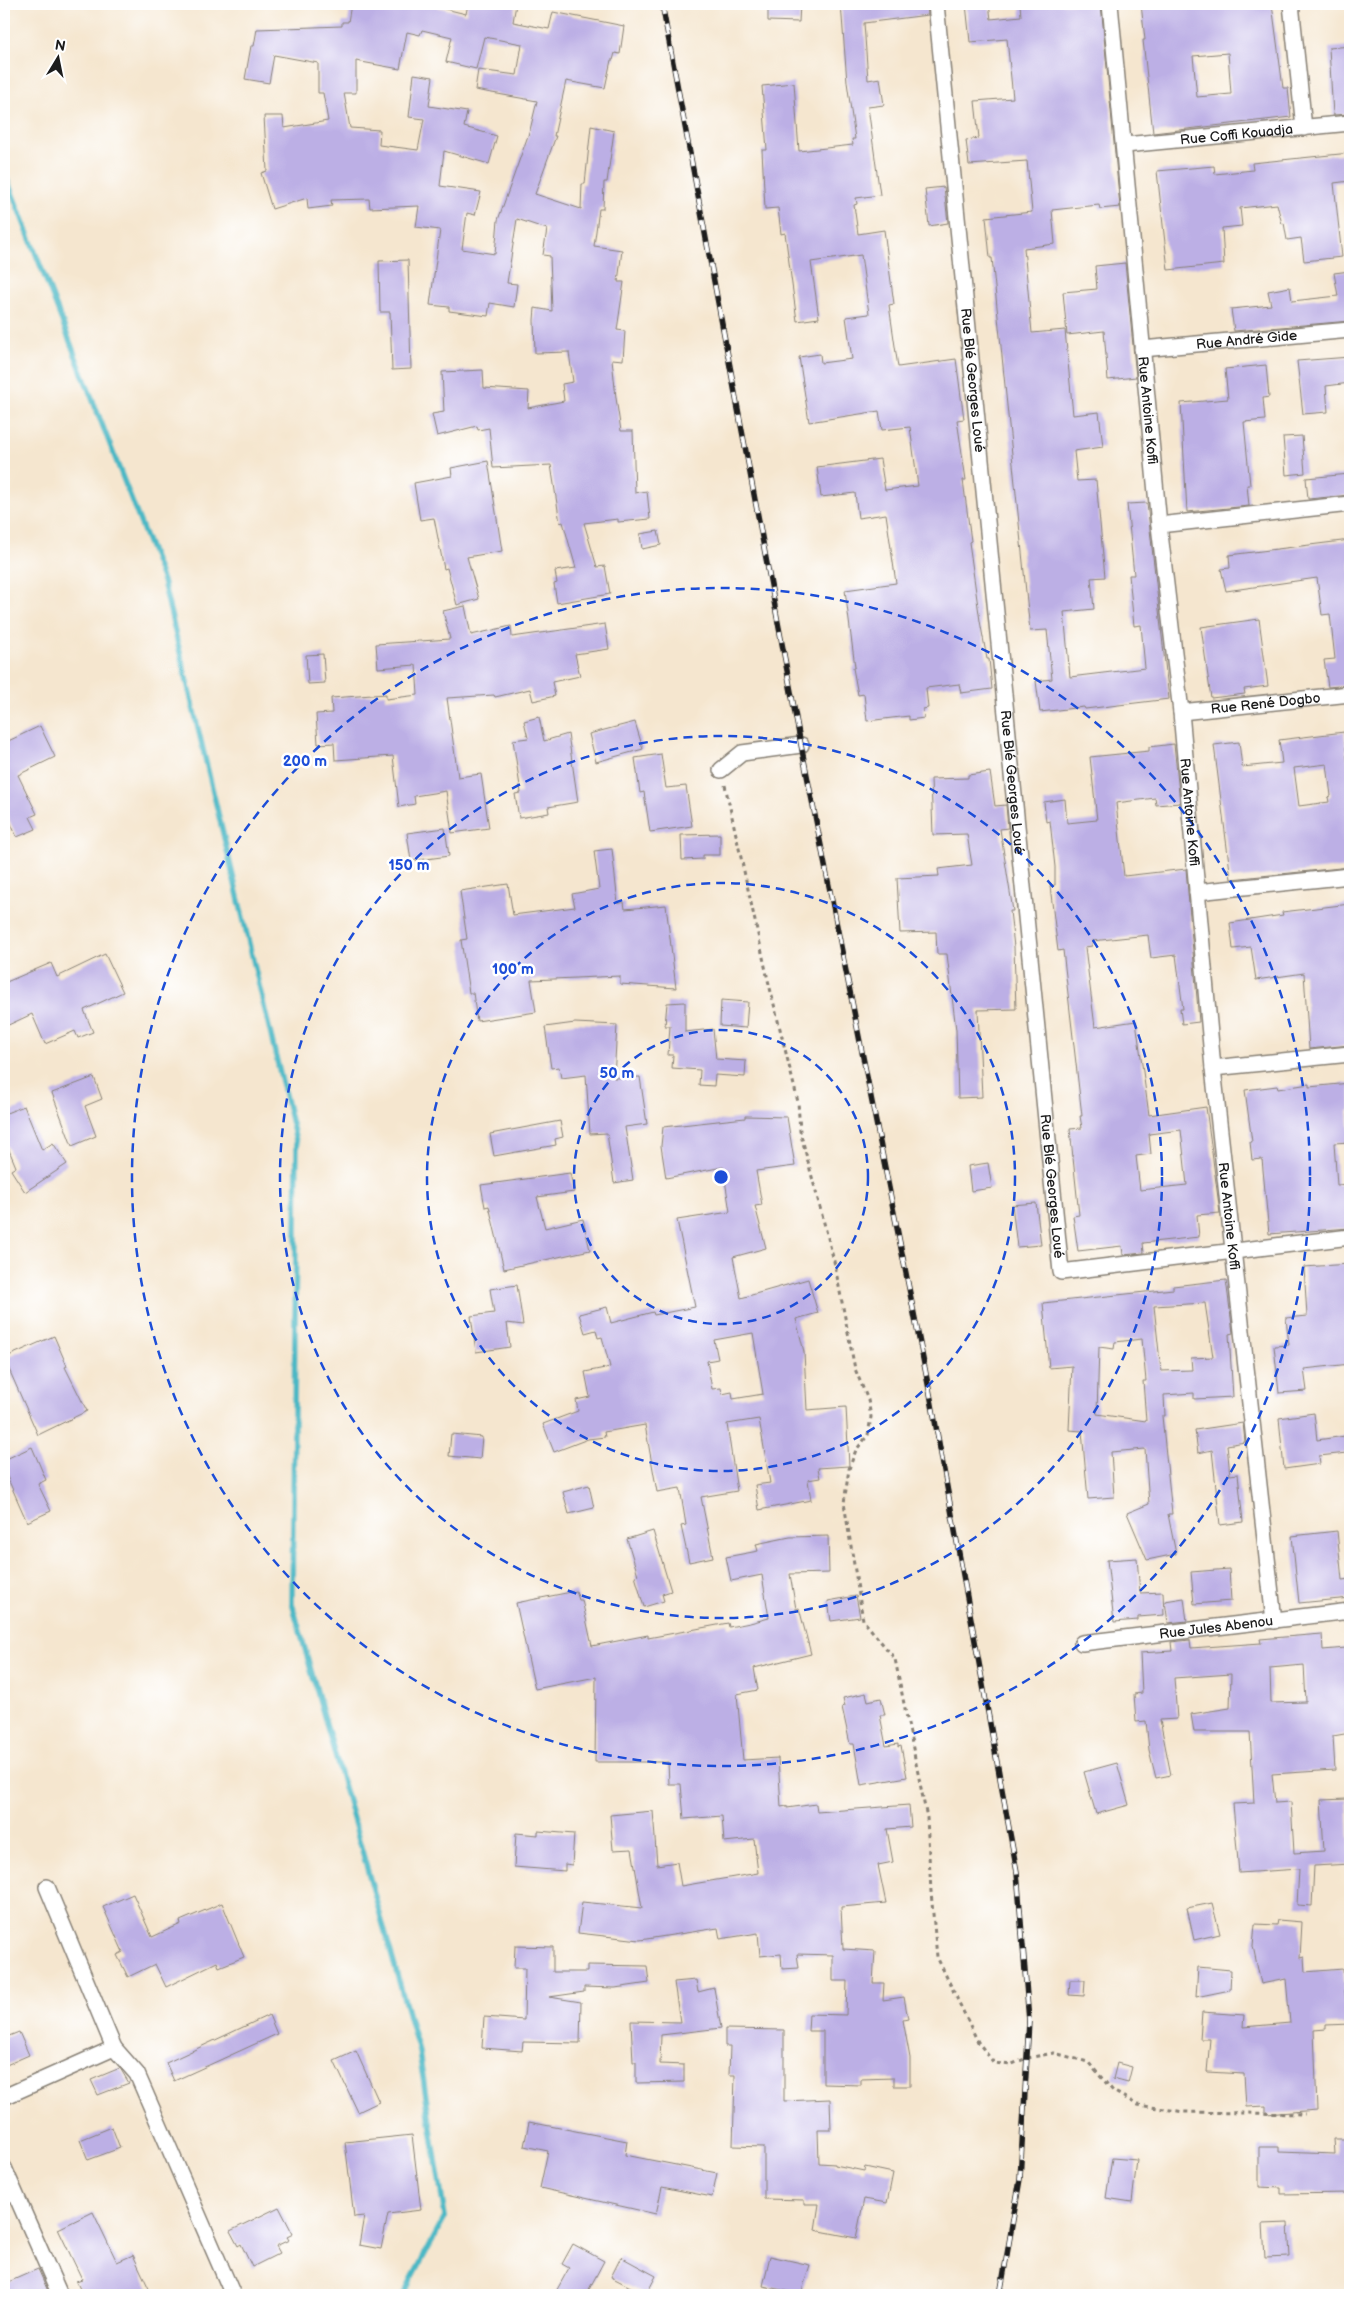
<svg xmlns="http://www.w3.org/2000/svg" width="1354" height="2299" viewBox="0 0 1354 2299" font-family="'Balsamiq Sans',sans-serif">
  <style>
    .lines { fill: none; stroke-linecap: round; stroke-linejoin: round }
    .stream { stroke: #4bb8c5; stroke-width: 5.5 }
    .building { fill: #bcafe5; fill-rule: evenodd }
    .minor-casing { stroke: #888176; stroke-width: 18 }
    .path { stroke: #888176; stroke-width: 3; stroke-dasharray: 4 4; stroke-linecap: butt }
    .minor { stroke: #fff; stroke-width: 15 }
    .rail-casing { stroke: #1c1c1c; stroke-width: 5.5 }
    .rail { stroke: #fff; stroke-width: 4; stroke-dasharray: 11; stroke-linecap: butt }
    .ring { fill: none; stroke: #1d4ed8; stroke-width: 2.5; stroke-dasharray: 9 6 }
    .labels { text-anchor: middle; dominant-baseline: central; stroke-width: 5; stroke-linejoin: round; paint-order: stroke }
    .street-label { font-size: 14px; fill: #1c1c1c; stroke: #fff }
    .centre { fill: #1d4ed8; stroke: #fff; stroke-width: 2.5 }
    .ring-label { font-size: 15px; text-anchor: middle; font-weight: bold; fill: #1d4ed8; stroke: #fff; stroke-width: 5; stroke-linejoin: round; paint-order: stroke }
  </style>
  <rect width="100%" height="100%" fill="#fff"/>
  <filter id="ink" filterUnits="userSpaceOnUse"><feTurbulence type="fractalNoise" baseFrequency=".02" numOctaves="2"/><feDisplacementMap in="SourceGraphic" scale="10" xChannelSelector="R" yChannelSelector="G"/><feConvolveMatrix kernelMatrix="1 2 1 2 8 2 1 2 1" color-interpolation-filters="sRGB"/></filter>
  <filter id="wash" filterUnits="userSpaceOnUse"><feTurbulence type="fractalNoise" baseFrequency=".0096" numOctaves="4" result="noise"/><feDisplacementMap in="SourceGraphic" scale="20" xChannelSelector="R" yChannelSelector="G"/><feGaussianBlur stdDeviation="1.12" result="paint"/><feColorMatrix in="noise" values="0 0 0 0 0 0 0 0 0 0 0 0 0 0 0 0 0 1.4 0 .05"/><feComposite in="paint" operator="in"/></filter>
  <g filter="url(#wash)">
    <rect width="100%" height="100%" fill="#f5e6cf"/>
    <g class="lines">
      <path class="stream" d="M 4,172 L 163,581 L 297,1145 L 292,1603 L 419,2052 L 445,2217 L 403,2295"/>
    </g>
    <g id="blocks">
      <path class="building" d="M 351,4 L 425,4 L 466,14 L 468,4 L 516,4 L 513,22 L 549,29 L 553,12 L 624,26 L 620,54 L 615,53 L 613,60 L 611,60 L 605,88 L 566,81 L 554,136 L 556,136 L 535,194 L 581,209 L 582,184 L 585,184 L 591,126 L 614,131 L 607,182 L 604,182 L 603,209 L 599,209 L 594,246 L 622,250 L 618,282 L 624,282 L 617,330 L 625,331 L 623,360 L 612,359 L 616,398 L 621,431 L 633,431 L 635,493 L 647,491 L 650,519 L 618,522 L 618,519 L 584,523 L 597,567 L 605,566 L 610,594 L 557,603 L 554,584 L 557,583 L 555,571 L 576,568 L 563,522 L 560,523 L 551,465 L 493,468 L 489,428 L 478,430 L 477,426 L 437,436 L 432,414 L 444,412 L 442,372 L 483,370 L 484,388 L 529,391 L 528,408 L 564,401 L 562,384 L 573,382 L 569,352 L 535,353 L 534,320 L 535,308 L 552,311 L 550,256 L 543,255 L 547,229 L 517,219 L 507,283 L 517,284 L 514,307 L 490,303 L 488,316 L 449,311 L 449,307 L 430,305 L 440,230 L 416,227 L 419,206 L 370,208 L 369,199 L 331,200 L 332,206 L 308,209 L 307,198 L 272,209 L 261,173 L 267,171 L 264,116 L 283,116 L 284,128 L 328,121 L 323,93 L 318,93 L 318,63 L 274,55 L 269,83 L 245,79 L 251,46 L 254,46 L 257,29 L 342,26 L 342,22 L 348,22 ZM 422,30 L 452,37 L 446,62 L 476,69 L 484,37 L 522,44 L 517,75 L 478,70 L 475,90 L 537,101 L 530,130 L 498,220 L 495,254 L 462,249 L 467,213 L 475,215 L 481,192 L 440,186 L 444,151 L 489,164 L 497,136 L 464,127 L 467,112 L 429,106 L 433,77 L 414,74 L 409,117 L 424,119 L 418,150 L 379,145 L 380,130 L 350,128 L 344,93 L 356,93 L 356,61 L 400,69 L 407,32 L 420,35 Z
        M 768,4 L 800,4 L 799,22 L 768,21 Z
        M 841,4 L 927,4 L 928,15 L 864,23 L 868,80 L 880,78 L 884,105 L 868,107 L 880,195 L 856,198 L 857,204 L 854,205 L 858,234 L 884,230 L 894,304 L 889,305 L 898,367 L 956,359 L 964,419 L 957,420 L 966,480 L 963,480 L 971,541 L 969,542 L 980,621 L 987,659 L 989,659 L 992,689 L 961,693 L 959,684 L 926,688 L 928,708 L 923,709 L 924,718 L 909,720 L 909,716 L 867,721 L 864,694 L 858,695 L 853,668 L 855,667 L 845,590 L 896,583 L 886,514 L 858,518 L 855,493 L 821,497 L 817,467 L 880,459 L 885,490 L 918,486 L 910,427 L 882,430 L 879,411 L 809,422 L 799,357 L 820,354 L 821,363 L 852,359 L 846,317 L 869,314 L 861,255 L 811,262 L 819,318 L 797,321 L 785,233 L 781,234 L 778,208 L 765,209 L 762,150 L 767,150 L 762,86 L 794,83 L 799,151 L 853,145 L 852,139 L 855,139 L 847,82 Z
        M 966,4 L 989,4 L 991,19 L 1021,16 L 1020,4 L 1101,4 L 1120,207 L 1100,209 L 1099,205 L 1052,210 L 1055,244 L 1024,248 L 1032,333 L 1065,330 L 1073,415 L 1099,412 L 1103,447 L 1074,451 L 1077,481 L 1096,480 L 1105,577 L 1091,578 L 1094,609 L 1064,612 L 1070,677 L 1145,668 L 1141,625 L 1134,626 L 1129,575 L 1134,575 L 1127,504 L 1147,503 L 1169,699 L 1085,709 L 1084,707 L 1040,712 L 1036,681 L 1052,679 L 1047,630 L 1030,631 L 992,258 L 990,258 L 986,217 L 1032,212 L 1027,161 L 969,165 L 966,140 L 979,138 L 975,101 L 1013,98 L 1007,39 L 970,42 Z
        M 1141,4 L 1272,4 L 1283,88 L 1288,88 L 1291,117 L 1153,133 L 1143,40 L 1145,40 ZM 1228,53 L 1231,94 L 1197,97 L 1193,56 Z
        M 1350,46 L 1350,114 L 1333,115 L 1329,48 Z
        M 1350,153 L 1350,181 L 1334,183 L 1342,257 L 1304,261 L 1301,238 L 1287,240 L 1284,223 L 1282,224 L 1277,204 L 1240,208 L 1242,226 L 1222,228 L 1224,264 L 1168,270 L 1157,171 L 1214,166 L 1215,174 L 1253,170 L 1252,163 Z
        M 944,187 L 948,223 L 929,226 L 925,189 Z
        M 408,260 L 411,369 L 392,370 L 390,312 L 380,312 L 379,261 Z
        M 1125,263 L 1136,377 L 1108,380 L 1104,331 L 1067,335 L 1063,292 L 1097,289 L 1095,266 Z
        M 1350,271 L 1350,321 L 1234,331 L 1231,309 L 1271,305 L 1268,291 L 1290,287 L 1292,301 L 1338,296 L 1334,273 Z
        M 1350,357 L 1350,383 L 1326,386 L 1328,412 L 1303,414 L 1297,361 Z
        M 1266,365 L 1269,397 L 1263,398 L 1265,420 L 1244,422 L 1250,485 L 1247,485 L 1249,506 L 1187,512 L 1181,403 L 1228,399 L 1225,369 Z
        M 1302,436 L 1305,473 L 1286,475 L 1283,437 Z
        M 488,461 L 502,551 L 467,557 L 479,599 L 457,605 L 447,568 L 444,569 L 434,518 L 420,520 L 414,483 L 452,476 L 451,468 Z
        M 1350,474 L 1350,495 L 1308,499 L 1306,478 Z
        M 658,531 L 661,545 L 642,549 L 640,534 Z
        M 1350,540 L 1350,685 L 1328,687 L 1324,660 L 1335,659 L 1330,614 L 1322,615 L 1317,578 L 1226,591 L 1221,569 L 1230,568 L 1229,555 Z
        M 465,606 L 471,635 L 511,626 L 512,637 L 605,624 L 609,649 L 575,654 L 580,676 L 552,682 L 555,696 L 533,701 L 530,689 L 495,697 L 494,695 L 447,698 L 458,777 L 481,774 L 489,828 L 452,833 L 446,791 L 414,796 L 415,804 L 399,807 L 393,756 L 335,760 L 334,743 L 318,744 L 316,714 L 332,713 L 331,698 L 386,694 L 386,699 L 418,695 L 416,665 L 378,668 L 376,644 L 450,639 L 443,611 Z
        M 1259,619 L 1268,686 L 1244,689 L 1245,694 L 1211,698 L 1201,627 Z
        M 323,654 L 325,683 L 308,684 L 306,655 Z
        M 539,717 L 544,741 L 568,734 L 578,802 L 548,807 L 549,813 L 519,818 L 515,794 L 521,793 L 513,740 L 528,738 L 524,721 Z
        M 635,722 L 643,749 L 596,762 L 589,734 Z
        M 40,726 L 55,757 L 18,775 L 37,814 L 30,817 L 36,829 L 17,837 L 4,809 L 4,743 Z
        M 1344,732 L 1350,783 L 1350,834 L 1348,834 L 1350,867 L 1231,879 L 1214,745 L 1239,742 L 1242,767 L 1282,763 L 1279,740 ZM 1327,764 L 1331,796 L 1328,797 L 1329,802 L 1299,806 L 1294,768 Z
        M 1174,744 L 1180,803 L 1156,805 L 1155,798 L 1116,803 L 1124,876 L 1186,869 L 1199,1022 L 1182,1024 L 1180,1009 L 1183,1009 L 1176,955 L 1151,958 L 1148,935 L 1092,941 L 1092,946 L 1085,947 L 1095,1027 L 1136,1021 L 1149,1115 L 1206,1107 L 1220,1213 L 1197,1215 L 1199,1237 L 1143,1243 L 1144,1253 L 1123,1255 L 1122,1246 L 1078,1251 L 1073,1216 L 1079,1215 L 1070,1129 L 1082,1128 L 1080,1116 L 1082,1116 L 1063,950 L 1058,951 L 1050,886 L 1055,885 L 1055,867 L 1050,821 L 1046,822 L 1044,802 L 1065,799 L 1067,823 L 1097,820 L 1090,757 L 1149,751 L 1149,747 ZM 1181,1130 L 1187,1185 L 1140,1190 L 1136,1156 L 1151,1154 L 1149,1134 Z
        M 661,754 L 666,788 L 686,786 L 692,826 L 650,832 L 644,792 L 640,793 L 635,758 Z
        M 990,772 L 995,806 L 1006,805 L 1008,828 L 1000,829 L 1013,911 L 1010,911 L 1014,947 L 1016,1009 L 978,1010 L 982,1097 L 958,1098 L 956,1030 L 947,954 L 937,954 L 936,932 L 900,933 L 897,878 L 939,876 L 938,869 L 972,865 L 967,834 L 933,835 L 931,779 L 968,778 L 968,775 Z
        M 445,828 L 449,856 L 411,861 L 407,833 Z
        M 720,834 L 720,855 L 703,855 L 703,859 L 682,860 L 681,835 Z
        M 612,849 L 618,904 L 624,902 L 625,909 L 666,905 L 676,988 L 620,984 L 620,976 L 531,980 L 536,1012 L 477,1021 L 473,993 L 469,993 L 461,940 L 467,939 L 460,891 L 508,884 L 513,915 L 575,907 L 572,894 L 599,889 L 594,851 Z
        M 1350,904 L 1350,1045 L 1309,1049 L 1304,973 L 1256,980 L 1251,947 L 1233,949 L 1230,923 L 1283,915 L 1282,912 Z
        M 105,954 L 123,992 L 84,1010 L 93,1032 L 78,1038 L 75,1031 L 45,1044 L 32,1014 L 4,1027 L 4,983 L 51,963 L 57,977 Z
        M 721,1000 L 748,1002 L 746,1028 L 720,1026 Z
        M 685,1002 L 685,1032 L 713,1029 L 716,1059 L 746,1061 L 745,1077 L 715,1075 L 714,1086 L 699,1085 L 700,1070 L 672,1068 L 673,1055 L 668,1055 L 670,1026 L 665,1026 L 667,1003 Z
        M 575,1023 L 617,1025 L 614,1078 L 640,1077 L 647,1124 L 625,1127 L 633,1180 L 614,1183 L 607,1133 L 590,1134 L 586,1075 L 561,1078 L 559,1067 L 551,1068 L 545,1027 Z
        M 94,1077 L 102,1099 L 85,1106 L 96,1136 L 72,1146 L 52,1093 Z
        M 1350,1083 L 1350,1110 L 1348,1110 L 1350,1142 L 1334,1143 L 1337,1185 L 1349,1184 L 1350,1228 L 1269,1234 L 1262,1159 L 1252,1160 L 1250,1142 L 1252,1142 L 1245,1090 L 1277,1086 L 1278,1089 L 1309,1084 L 1309,1087 Z
        M 24,1106 L 42,1150 L 53,1143 L 67,1164 L 25,1192 L 11,1170 L 16,1167 L 4,1138 L 4,1114 Z
        M 745,1116 L 787,1117 L 795,1166 L 756,1171 L 762,1205 L 755,1206 L 766,1248 L 733,1257 L 741,1298 L 808,1279 L 818,1313 L 796,1319 L 804,1352 L 807,1410 L 846,1407 L 849,1466 L 818,1468 L 820,1478 L 808,1480 L 811,1500 L 759,1510 L 755,1485 L 770,1483 L 759,1419 L 727,1424 L 737,1491 L 701,1497 L 713,1557 L 689,1562 L 681,1526 L 686,1525 L 680,1488 L 657,1492 L 645,1425 L 604,1432 L 605,1437 L 588,1439 L 554,1452 L 543,1424 L 578,1411 L 576,1400 L 590,1397 L 585,1372 L 610,1367 L 602,1337 L 598,1338 L 596,1330 L 585,1333 L 579,1314 L 607,1307 L 611,1323 L 653,1312 L 654,1315 L 695,1307 L 677,1220 L 730,1212 L 723,1167 L 666,1178 L 661,1146 L 663,1127 L 745,1118 ZM 753,1333 L 763,1394 L 733,1399 L 732,1392 L 722,1394 L 721,1388 L 712,1389 L 707,1361 L 718,1359 L 714,1340 Z
        M 560,1121 L 563,1137 L 555,1139 L 556,1145 L 494,1156 L 490,1134 Z
        M 988,1163 L 992,1188 L 971,1191 L 968,1166 Z
        M 570,1173 L 574,1192 L 537,1197 L 545,1228 L 583,1219 L 590,1250 L 504,1269 L 489,1206 L 485,1207 L 481,1185 Z
        M 1036,1203 L 1041,1245 L 1017,1247 L 1012,1205 Z
        M 1350,1264 L 1350,1364 L 1304,1369 L 1307,1391 L 1279,1393 L 1274,1346 L 1289,1345 L 1286,1318 L 1307,1316 L 1304,1267 Z
        M 1226,1280 L 1233,1333 L 1229,1334 L 1233,1397 L 1194,1399 L 1194,1393 L 1164,1395 L 1165,1416 L 1162,1416 L 1172,1514 L 1168,1514 L 1176,1554 L 1147,1560 L 1127,1513 L 1149,1504 L 1145,1449 L 1111,1452 L 1114,1497 L 1088,1499 L 1082,1431 L 1069,1430 L 1072,1366 L 1049,1368 L 1043,1303 L 1173,1289 L 1173,1286 ZM 1205,1303 L 1213,1357 L 1191,1358 L 1192,1370 L 1161,1371 L 1154,1306 ZM 1142,1339 L 1146,1381 L 1143,1381 L 1146,1421 L 1097,1414 L 1099,1347 L 1114,1349 L 1115,1342 Z
        M 517,1285 L 523,1325 L 507,1323 L 510,1347 L 476,1352 L 471,1316 L 494,1313 L 490,1289 Z
        M 54,1336 L 67,1366 L 65,1367 L 87,1411 L 38,1435 L 4,1358 Z
        M 1314,1413 L 1317,1440 L 1345,1436 L 1347,1453 L 1319,1456 L 1320,1464 L 1284,1469 L 1279,1418 Z
        M 1243,1423 L 1245,1442 L 1227,1445 L 1230,1475 L 1238,1474 L 1243,1522 L 1220,1525 L 1212,1450 L 1198,1453 L 1195,1430 Z
        M 451,1434 L 482,1437 L 480,1459 L 449,1456 Z
        M 32,1447 L 46,1480 L 38,1484 L 51,1511 L 27,1522 L 4,1470 L 4,1460 Z
        M 589,1485 L 594,1508 L 569,1514 L 563,1492 Z
        M 653,1531 L 671,1591 L 662,1594 L 664,1601 L 644,1607 L 635,1576 L 638,1575 L 627,1539 Z
        M 1337,1531 L 1342,1580 L 1350,1579 L 1350,1598 L 1299,1603 L 1292,1536 Z
        M 828,1536 L 829,1573 L 790,1574 L 796,1609 L 799,1608 L 811,1654 L 754,1668 L 758,1690 L 737,1694 L 743,1760 L 778,1758 L 781,1807 L 787,1806 L 787,1808 L 816,1804 L 817,1812 L 909,1805 L 911,1827 L 887,1829 L 893,1862 L 878,1865 L 886,1903 L 841,1907 L 843,1949 L 875,1951 L 873,1983 L 884,1983 L 883,2000 L 904,1997 L 908,2019 L 903,2020 L 910,2058 L 910,2086 L 894,2086 L 894,2078 L 861,2079 L 861,2085 L 823,2084 L 823,2031 L 808,2031 L 809,2014 L 846,2015 L 847,1981 L 833,1981 L 833,1955 L 797,1954 L 799,1968 L 782,1969 L 781,1954 L 760,1956 L 758,1933 L 720,1939 L 718,1928 L 640,1940 L 578,1933 L 582,1902 L 642,1908 L 632,1849 L 613,1850 L 610,1815 L 653,1811 L 657,1865 L 677,1862 L 681,1886 L 758,1873 L 754,1839 L 724,1842 L 722,1816 L 684,1819 L 681,1784 L 669,1784 L 668,1762 L 595,1762 L 596,1677 L 535,1689 L 516,1603 L 576,1591 L 579,1600 L 582,1600 L 592,1646 L 648,1635 L 648,1638 L 728,1623 L 729,1627 L 750,1623 L 769,1618 L 762,1575 L 731,1581 L 726,1557 L 758,1551 L 756,1544 L 790,1537 Z
        M 1137,1558 L 1140,1593 L 1163,1592 L 1164,1615 L 1138,1617 L 1138,1620 L 1114,1622 L 1107,1560 Z
        M 1229,1569 L 1231,1601 L 1194,1604 L 1191,1572 Z
        M 856,1596 L 860,1617 L 831,1621 L 828,1601 Z
        M 1184,1598 L 1187,1621 L 1168,1623 L 1165,1601 Z
        M 1322,1634 L 1323,1650 L 1346,1648 L 1350,1733 L 1333,1736 L 1335,1770 L 1272,1774 L 1275,1803 L 1291,1802 L 1294,1853 L 1324,1851 L 1321,1800 L 1347,1799 L 1350,1864 L 1314,1866 L 1312,1906 L 1297,1905 L 1299,1869 L 1239,1873 L 1233,1804 L 1254,1803 L 1250,1732 L 1194,1732 L 1191,1714 L 1230,1708 L 1231,1674 L 1174,1678 L 1177,1719 L 1160,1720 L 1171,1775 L 1156,1778 L 1149,1750 L 1146,1721 L 1136,1722 L 1134,1694 L 1142,1693 L 1140,1653 L 1172,1651 L 1171,1642 L 1190,1640 L 1191,1648 L 1261,1643 L 1260,1639 ZM 1304,1665 L 1306,1702 L 1271,1703 L 1270,1668 Z
        M 866,1693 L 868,1701 L 881,1698 L 885,1715 L 880,1715 L 886,1746 L 898,1744 L 898,1747 L 901,1746 L 907,1777 L 861,1785 L 854,1744 L 850,1744 L 842,1707 L 845,1706 L 843,1698 Z
        M 1117,1763 L 1129,1805 L 1096,1814 L 1084,1772 Z
        M 538,1831 L 574,1834 L 572,1865 L 565,1864 L 565,1871 L 514,1867 L 516,1833 L 538,1835 Z
        M 133,1894 L 152,1937 L 181,1924 L 180,1921 L 222,1903 L 244,1957 L 219,1967 L 217,1962 L 166,1987 L 155,1964 L 128,1977 L 117,1955 L 123,1952 L 103,1907 Z
        M 1212,1903 L 1220,1934 L 1194,1940 L 1187,1908 Z
        M 1278,1920 L 1302,1922 L 1300,1958 L 1304,1957 L 1305,1972 L 1343,1969 L 1346,2005 L 1350,2005 L 1350,2024 L 1326,2025 L 1326,2029 L 1314,2030 L 1317,2110 L 1266,2114 L 1266,2106 L 1246,2107 L 1244,2074 L 1207,2072 L 1210,2039 L 1200,2039 L 1202,2012 L 1244,2015 L 1243,2027 L 1290,2023 L 1286,1979 L 1261,1984 L 1253,1946 L 1255,1924 L 1277,1925 Z
        M 515,1946 L 553,1947 L 553,1972 L 587,1972 L 587,1965 L 647,1966 L 649,1983 L 615,1988 L 584,1987 L 584,1992 L 549,1997 L 581,2002 L 580,2043 L 523,2042 L 522,2051 L 482,2048 L 484,2017 L 524,2020 L 525,1968 L 514,1968 Z
        M 1198,1967 L 1231,1970 L 1230,1990 L 1196,1997 Z
        M 696,1980 L 698,1992 L 714,1988 L 721,2028 L 661,2035 L 660,2064 L 684,2065 L 684,2082 L 636,2083 L 636,2062 L 633,2062 L 631,2021 L 680,2022 L 674,1982 Z
        M 1070,1980 L 1085,1980 L 1084,1996 L 1069,1995 Z
        M 269,2015 L 277,2034 L 174,2081 L 166,2063 Z
        M 725,2029 L 784,2030 L 784,2101 L 830,2099 L 831,2130 L 818,2130 L 819,2163 L 835,2164 L 835,2165 L 864,2171 L 865,2167 L 893,2173 L 887,2203 L 864,2199 L 856,2238 L 815,2230 L 819,2204 L 804,2204 L 804,2200 L 764,2199 L 764,2147 L 733,2146 L 735,2075 L 729,2075 L 730,2046 L 725,2046 Z
        M 19,2032 L 29,2055 L 4,2066 L 4,2038 Z
        M 356,2051 L 379,2102 L 358,2112 L 334,2061 Z
        M 1117,2063 L 1132,2067 L 1128,2083 L 1113,2079 Z
        M 120,2068 L 129,2083 L 98,2095 L 91,2080 Z
        M 529,2122 L 627,2141 L 625,2155 L 717,2173 L 712,2197 L 662,2187 L 656,2214 L 540,2188 L 548,2151 L 524,2146 Z
        M 112,2127 L 120,2148 L 88,2160 L 80,2140 Z
        M 412,2135 L 421,2210 L 388,2214 L 381,2249 L 359,2245 L 364,2216 L 354,2217 L 345,2142 Z
        M 1334,2139 L 1350,2139 L 1350,2193 L 1281,2194 L 1281,2188 L 1259,2187 L 1259,2147 L 1279,2147 L 1279,2152 L 1335,2154 Z
        M 1112,2158 L 1137,2160 L 1132,2202 L 1106,2198 Z
        M 279,2207 L 293,2234 L 287,2237 L 289,2240 L 276,2246 L 280,2253 L 252,2267 L 241,2244 L 238,2246 L 230,2231 Z
        M 93,2212 L 117,2262 L 133,2255 L 152,2295 L 83,2295 L 76,2281 L 82,2279 L 58,2229 Z
        M 1288,2223 L 1290,2257 L 1265,2258 L 1263,2224 Z
        M 573,2244 L 604,2261 L 586,2295 L 554,2295 L 569,2268 L 562,2264 Z
        M 770,2256 L 810,2265 L 801,2294 L 763,2286 Z
        M 621,2257 L 656,2276 L 646,2295 L 611,2277 Z
        M 38,2269 L 48,2291 L 39,2295 L 4,2295 L 4,2284 Z"/>
    </g>
  </g>
  <g filter="url(#ink)">
    <use href="#blocks" fill-opacity="0" stroke="#888176" stroke-width="1"/>
    <g class="lines">
      <g class="minor-casing">
        <g id="minor">
          <path id="s1" d="M 936,4 L 1061,1272 L 1350,1237"/>
          <path id="s2" d="M 1110,4 L 1159,525 L 1181,712 L 1213,1068 L 1274,1621"/>
          <path d="M 1291,4 L 1304,128"/>
          <path id="s3" d="M 1125,145 L 1350,123"/>
          <path id="s4" d="M 1142,349 L 1350,330"/>
          <path d="M 1159,525 L 1350,504"/>
          <path id="s5" d="M 1181,712 L 1350,694"/>
          <path d="M 721,770 L 742,753 L 801,745"/>
          <path d="M 1197,892 L 1350,876"/>
          <path d="M 1213,1068 L 1350,1054"/>
          <path id="s6" d="M 1082,1643 L 1350,1611"/>
          <path d="M 114,2048 L 137,2074 L 233,2295"/>
          <path d="M 4,2097 L 114,2048 L 47,1887"/>
          <path d="M 4,2168 L 60,2295"/>
        </g>
      </g>
      <path class="path" d="M 725,785 L 768,980 L 798,1102 L 800,1131 L 834,1261 L 855,1369 L 868,1400 L 871,1417 L 868,1435 L 856,1450 L 849,1469 L 844,1503 L 863,1620 L 895,1659 L 927,1818 L 931,1892 L 937,1957 L 978,2042 L 994,2063 L 1010,2065 L 1027,2058 L 1054,2053 L 1088,2062 L 1113,2091 L 1138,2105 L 1184,2112 L 1305,2114"/>
      <use href="#minor" class="minor"/>
      <g class="rail-casing">
        <path id="rail" d="M 662,4 L 801,745 L 931,1399 L 1017,1872 L 1029,2021 L 1020,2179 L 1000,2295"/>
      </g>
      <use href="#rail" class="rail"/>
    </g>
  </g>
  <g class="ring">
    <circle cx="721" cy="1177" r="147"/>
    <circle cx="721" cy="1177" r="294"/>
    <circle cx="721" cy="1177" r="441"/>
    <circle cx="721" cy="1177" r="589"/>
  </g>
  <g class="labels">
    <g class="street-label">
      <text stroke="none"><textPath href="#s3" startOffset="112">Rue Coffi Kouadja</textPath></text>
      <text stroke="none"><textPath href="#s4" startOffset="105">Rue André Gide</textPath></text>
      <text stroke="none"><textPath href="#s1" startOffset="378">Rue Blé Georges Loué</textPath></text>
      <text stroke="none"><textPath href="#s2" startOffset="408">Rue Antoine Koffi</textPath></text>
      <text stroke="none"><textPath href="#s5" startOffset="85">Rue René Dogbo</textPath></text>
      <text stroke="none"><textPath href="#s1" startOffset="782">Rue Blé Georges Loué</textPath></text>
      <text stroke="none"><textPath href="#s2" startOffset="812">Rue Antoine Koffi</textPath></text>
      <text stroke="none"><textPath href="#s1" startOffset="1188">Rue Blé Georges Loué</textPath></text>
      <text stroke="none"><textPath href="#s2" startOffset="1218">Rue Antoine Koffi</textPath></text>
      <text stroke="none"><textPath href="#s6" startOffset="135">Rue Jules Abenou</textPath></text>
    </g>
  </g>
  <circle cx="721" cy="1177" r="8" class="centre"/>
  <g class="ring-label">
    <text x="305" y="766">200 m</text>
    <text x="409" y="870">150 m</text>
    <text x="513" y="974">100 m</text>
    <text x="617" y="1078">50 m</text>
  </g>
  <rect width="1354" height="2299" fill="none" stroke="#fff" stroke-width="20"/>
  <g transform="translate(58 58) rotate(10)" stroke="#ffffff" stroke-width="4" paint-order="stroke">
  <path d="M0-4L9 19L0 12L-9 19Z" fill="#1c1c1c"/>
  <text y="-8" font-size="14" font-weight="bold" text-anchor="middle" fill="#1c1c1c">N</text>
  </g>
</svg>
